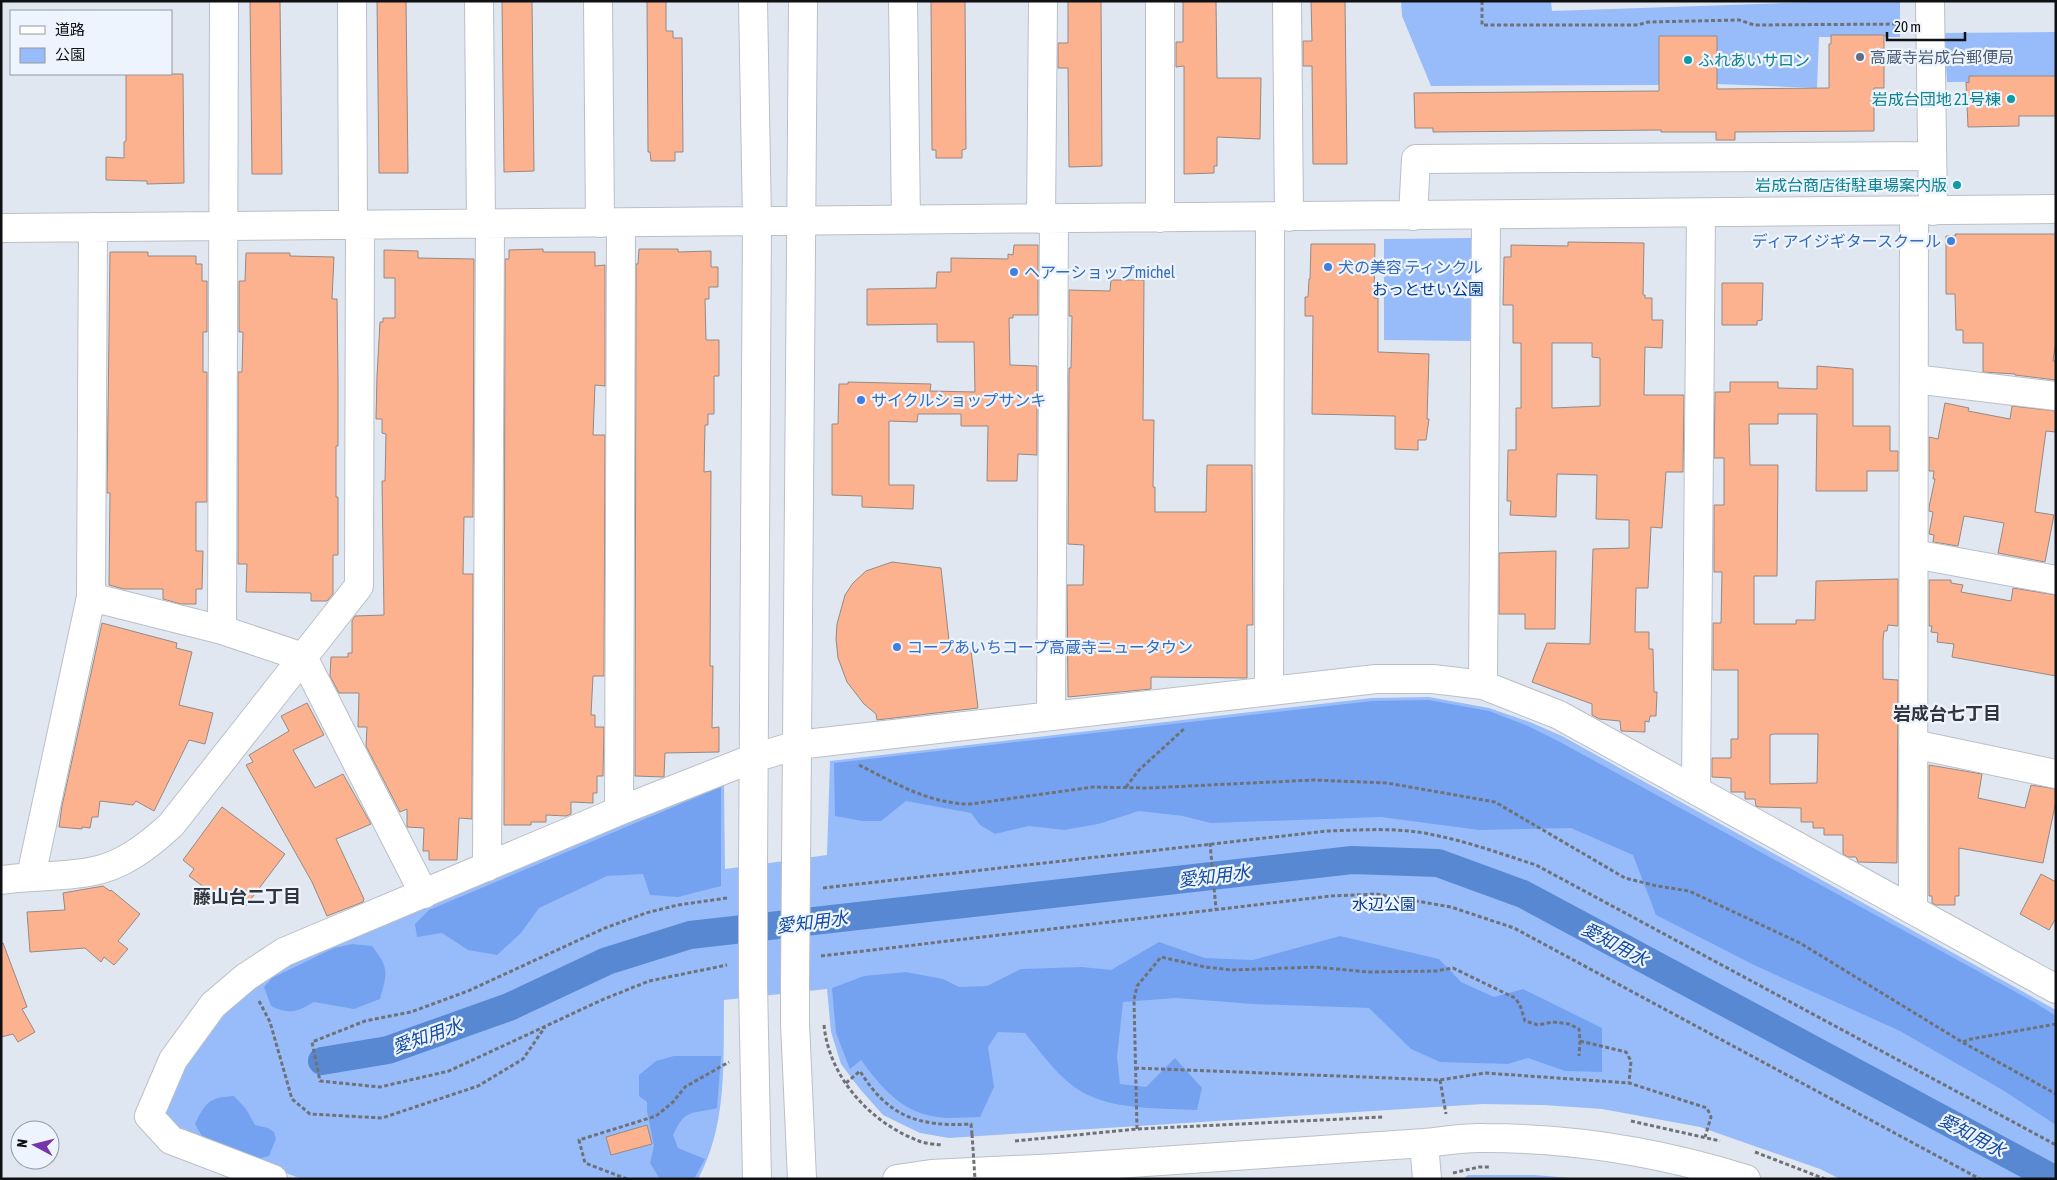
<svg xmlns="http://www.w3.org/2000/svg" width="2057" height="1180" viewBox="0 0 2057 1180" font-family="'Asap Condensed','Noto Sans JP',sans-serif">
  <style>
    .green { fill: #98bcf9 }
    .forest { fill: #75a2f0 }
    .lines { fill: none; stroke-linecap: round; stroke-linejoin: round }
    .canal { stroke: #5988d2; stroke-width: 28 }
    .building { fill: #fcb18f; stroke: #948a85; fill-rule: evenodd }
    .minor-casing { stroke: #babfc8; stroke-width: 30 }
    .path { stroke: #6e7278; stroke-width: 3; stroke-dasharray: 4 2.5; stroke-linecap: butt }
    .minor { stroke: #fff; stroke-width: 28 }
    .minor-bridge-casing { stroke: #babfc8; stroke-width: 30; stroke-linecap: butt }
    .path-bridge { stroke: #6e7278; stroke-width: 3; stroke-dasharray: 4 2.5; stroke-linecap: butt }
    .minor-bridge { stroke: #fff; stroke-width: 28 }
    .service-dot { fill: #5c6f8a; stroke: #eef4fd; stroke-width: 2 }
    .culture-dot { fill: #0f9aa8; stroke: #eef4fd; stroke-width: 2 }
    .shop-dot { fill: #3f7fe0; stroke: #eef4fd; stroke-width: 2 }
    .labels { text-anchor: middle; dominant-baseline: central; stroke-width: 4.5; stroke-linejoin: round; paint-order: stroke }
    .service-label { font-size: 16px; fill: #4e5e75; stroke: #eef4fd; text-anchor: start }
    .culture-label { font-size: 16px; fill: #0d838f; stroke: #eef4fd; text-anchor: end }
    .shop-label { font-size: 16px; fill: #366cbe; stroke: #eef4fd; text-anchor: start }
    .park-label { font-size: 16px; fill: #043a92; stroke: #eef4fd }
    .neighbourhood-label { font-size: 18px; font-weight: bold; fill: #31353c; stroke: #eef4fd }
    .water-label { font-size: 18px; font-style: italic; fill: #124ba3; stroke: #eef4fd }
  </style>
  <rect width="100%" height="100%" fill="#e1e7f0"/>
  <path class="green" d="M 1401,1 L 1551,1 L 1552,11 L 1846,1 L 1900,1 L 1900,37 L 1819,37 L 1817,88 L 1717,84 L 1717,36 L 1659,36 L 1659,85 L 1431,86 L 1402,16 Z
    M 2056,32 L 2056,81 L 1947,82 L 1944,33 Z
    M 1472,238 L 1472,341 L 1384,340 L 1384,239 Z
    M 1429,697 L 1489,708 L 1530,722 L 1562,736 L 2056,1010 L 2056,1179 L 1840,1179 L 1820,1169 L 1700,1127 L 1602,1109 L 1543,1105 L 1483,1104 L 949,1138 L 920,1133 L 883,1115 L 860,1089 L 841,1064 L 831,1032 L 827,989 L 724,1000 C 723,1060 728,1124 698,1179 L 302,1179 L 175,1132 L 164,1113 L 173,1088 L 200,1039 L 243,995 L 275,972 L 321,950 L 724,782 L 725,869 L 827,855 L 830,761 L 1372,698 Z
    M 1468,1175 L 1535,1175 L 1583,1179 L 1463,1179 Z"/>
  <path class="forest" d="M 1429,700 L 1489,711 L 1528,726 L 1560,742 L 2034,1002 L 2056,1016 L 2056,1125 L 2001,1089 L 1900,1031 L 1756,966 L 1656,915 L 1633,855 L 1571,828 L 1479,830 L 1381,817 L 1211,823 L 1183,816 L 1139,811 L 1098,824 L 1064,830 L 1029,826 L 995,834 L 980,825 L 971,813 L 906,801 L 881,821 L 863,821 L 835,816 L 834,763 L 1372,701 Z
    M 721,787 L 721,886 L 678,897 L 650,895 L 643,874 L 607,876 L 539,908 L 521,933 L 497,955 L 468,950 L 442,933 L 417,937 L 415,924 L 429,910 Z
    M 1340,936 L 1439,959 L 1461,982 L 1494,997 L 1523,989 L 1602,1028 L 1602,1072 L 1565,1071 L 1528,1058 L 1508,1064 L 1440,1062 L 1411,1049 L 1369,1008 L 1253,1004 L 1176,998 L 1123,1002 L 1117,1057 L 1120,1084 L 1146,1087 L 1175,1058 L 1202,1088 L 1197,1110 C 1164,1108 1118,1110 1088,1095 C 1062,1083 1043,1055 1025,1033 L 998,1032 L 988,1047 L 994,1087 L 980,1117 C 966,1117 951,1119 937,1117 C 901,1112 881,1087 861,1060 L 850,1069 L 836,1033 L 832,988 L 864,976 L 906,972 L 943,979 L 959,987 L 987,986 L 1021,969 L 1082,967 L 1111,970 L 1159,942 L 1205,958 L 1253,960 Z
    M 352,944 L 372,946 C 390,969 387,973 380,999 L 354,1009 L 314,1002 C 297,1012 289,1015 271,1006 L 264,987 L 272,978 L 334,948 Z
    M 674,1056 L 721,1056 L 717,1108 C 691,1115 686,1107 673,1135 L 678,1148 L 705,1159 L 694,1179 L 660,1179 L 650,1163 L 654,1146 L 647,1111 L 647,1102 L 639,1096 L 639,1075 L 656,1061 Z
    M 234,1096 L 246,1109 L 255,1125 L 268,1128 L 274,1132 L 276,1139 L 269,1156 L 257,1159 L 203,1138 L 195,1124 C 205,1103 209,1097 234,1096 Z"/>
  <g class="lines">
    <path class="canal" d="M 322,1061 L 388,1050 L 509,1007 L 607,961 L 690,935 L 1352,860 L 1438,863 L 1523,894 L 2054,1179"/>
  </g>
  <path class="building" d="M 250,1 L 280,1 L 282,174 L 252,174 Z
    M 377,1 L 406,1 L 408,173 L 379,173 Z
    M 502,1 L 532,1 L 534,171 L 504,172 Z
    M 647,1 L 666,1 L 666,31 L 673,31 L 673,38 L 682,38 L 683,152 L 675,152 L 675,161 L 651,161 L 650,152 L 648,152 Z
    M 931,1 L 965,1 L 966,149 L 962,150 L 962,158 L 936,158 L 936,150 L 932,150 Z
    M 1068,1 L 1101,1 L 1102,166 L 1069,167 L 1068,68 L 1058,68 L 1058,43 L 1068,43 Z
    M 1183,1 L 1216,1 L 1217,78 L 1261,78 L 1260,139 L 1217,137 L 1217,166 L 1214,166 L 1214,173 L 1184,174 L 1184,66 L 1176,67 L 1176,42 L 1183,42 Z
    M 1311,1 L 1345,1 L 1347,164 L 1313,164 L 1312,66 L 1303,66 L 1303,41 L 1312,41 Z
    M 1831,35 L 1884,35 L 1884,88 L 1874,88 L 1874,131 L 1735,132 L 1735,140 L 1716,140 L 1716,132 L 1661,132 L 1661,130 L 1433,132 L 1433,128 L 1415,128 L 1414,93 L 1659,91 L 1659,36 L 1717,36 L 1717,89 L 1829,88 L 1829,44 L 1831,44 Z
    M 126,74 L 183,74 L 184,183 L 147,184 L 147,181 L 106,180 L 106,157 L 124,158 L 124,142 L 126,141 Z
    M 1969,76 L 2056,76 L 2056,116 L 2019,116 L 2019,126 L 1968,127 L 1966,82 L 1969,83 Z
    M 1955,234 L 2056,234 L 2056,340 L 2053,361 L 2056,361 L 2056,380 L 2015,375 L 2015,374 L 1983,372 L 1983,343 L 1963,343 L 1963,330 L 1956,330 L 1955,294 L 1946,294 L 1946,236 L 1956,236 Z
    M 1568,242 L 1644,243 L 1643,295 L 1645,295 L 1645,298 L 1652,298 L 1652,320 L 1663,320 L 1662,348 L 1645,347 L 1644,395 L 1684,395 L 1683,472 L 1666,472 L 1662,528 L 1651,527 L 1648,588 L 1636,588 L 1635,632 L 1649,632 L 1649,649 L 1653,649 L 1654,692 L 1657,692 L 1656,716 L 1650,716 L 1649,722 L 1645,721 L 1645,732 L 1621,731 L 1620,721 L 1599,719 L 1592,715 L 1592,704 L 1532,682 L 1547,643 L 1590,644 L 1593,549 L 1629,548 L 1629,520 L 1596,519 L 1597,475 L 1557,474 L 1556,517 L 1510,515 L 1511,501 L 1507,501 L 1508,450 L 1516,450 L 1516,408 L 1521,408 L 1521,343 L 1513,343 L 1513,305 L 1503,305 L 1504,257 L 1511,257 L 1511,245 L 1568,246 ZM 1552,343 L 1592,343 L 1592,357 L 1600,358 L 1600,406 L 1552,408 Z
    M 1311,244 L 1375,244 L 1374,298 L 1378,298 L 1378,352 L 1429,354 L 1427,419 L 1429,419 L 1426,440 L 1418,440 L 1418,450 L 1395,449 L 1395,416 L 1312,414 L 1313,316 L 1305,316 L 1305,297 L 1308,297 L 1309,279 L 1310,279 Z
    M 1014,245 L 1038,245 L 1038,315 L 1013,315 L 1013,318 L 1009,318 L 1010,365 L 1037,366 L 1037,455 L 1018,454 L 1017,481 L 987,481 L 988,426 L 961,426 L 961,414 L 918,414 L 917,422 L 889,421 L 889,485 L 914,485 L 913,509 L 862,507 L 862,496 L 832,495 L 832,424 L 838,424 L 839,384 L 848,384 L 848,382 L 931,384 L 930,391 L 975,392 L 974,342 L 937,342 L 937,324 L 867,325 L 867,289 L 936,288 L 937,272 L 951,272 L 951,258 L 1008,259 L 1008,254 L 1013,255 Z
    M 543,249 L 543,252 L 595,252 L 595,266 L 605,265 L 605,386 L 595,385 L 593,435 L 605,435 L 604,676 L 593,676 L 591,715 L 595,715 L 595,727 L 604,727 L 603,776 L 597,776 L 597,793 L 593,793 L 593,803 L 571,802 L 571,814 L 566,816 L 546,815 L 546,822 L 531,822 L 531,825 L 504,825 L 505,259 L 509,259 L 509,250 Z
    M 639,249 L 678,249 L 678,252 L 711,251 L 711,267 L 718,267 L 718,287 L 709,287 L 709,299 L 705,299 L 706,340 L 719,340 L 719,376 L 714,376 L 714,414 L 708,414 L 708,425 L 705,425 L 704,472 L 711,471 L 710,666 L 713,666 L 712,728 L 719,727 L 719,752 L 665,753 L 664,777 L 635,776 L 636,264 L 638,264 Z
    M 384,250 L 418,251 L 418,258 L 474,259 L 473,517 L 464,517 L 463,574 L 473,574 L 472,819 L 459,818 L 457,860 L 429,860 L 429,851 L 423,851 L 424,828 L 407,827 L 407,809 L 400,812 L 366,746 L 367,727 L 358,727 L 359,693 L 339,693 L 330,676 L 331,657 L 348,657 L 348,653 L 352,653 L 352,621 L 355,616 L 384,615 L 382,481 L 385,481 L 386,434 L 382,433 L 382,419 L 376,419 L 377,376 L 380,322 L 383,322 L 383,318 L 395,318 L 395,278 L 384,278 Z
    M 110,252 L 148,252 L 148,256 L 196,256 L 196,264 L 202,264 L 202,281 L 207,281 L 207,332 L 203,332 L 203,372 L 207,372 L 207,502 L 196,502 L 196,551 L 203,551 L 202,589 L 196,589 L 196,604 L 181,604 L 163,599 L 163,589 L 124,589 L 109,585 L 110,493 L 107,493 Z
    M 246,253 L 290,253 L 290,256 L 334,257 L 332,299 L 337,299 L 338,376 L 338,446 L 336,446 L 336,497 L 338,497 L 338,555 L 333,555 L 333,594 L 327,601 L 311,601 L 311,593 L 246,592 L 247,564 L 238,564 L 238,372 L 242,372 L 243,332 L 239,332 L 239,281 L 245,281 Z
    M 1111,280 L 1144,280 L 1143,420 L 1154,420 L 1153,487 L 1155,487 L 1155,512 L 1206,512 L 1207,465 L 1252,465 L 1253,625 L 1247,625 L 1247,678 L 1151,677 L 1151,689 L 1068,697 L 1067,585 L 1083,585 L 1084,545 L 1068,544 L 1069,368 L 1071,368 L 1072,316 L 1069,316 L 1069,290 L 1110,291 Z
    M 1722,283 L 1763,283 L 1762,320 L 1757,321 L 1757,325 L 1722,325 Z
    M 1817,366 L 1853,369 L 1853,426 L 1890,426 L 1890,451 L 1898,451 L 1898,471 L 1867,471 L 1867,491 L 1816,491 L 1817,414 L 1778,414 L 1778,424 L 1749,424 L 1750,465 L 1778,465 L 1777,576 L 1754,576 L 1754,624 L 1796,624 L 1796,620 L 1815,620 L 1816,581 L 1898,579 L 1898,626 L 1888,625 L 1887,631 L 1884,631 L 1883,640 L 1883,679 L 1898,680 L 1897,863 L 1858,862 L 1856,857 L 1848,857 L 1843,854 L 1843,835 L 1824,835 L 1824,828 L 1813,828 L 1813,822 L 1801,822 L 1801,808 L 1759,807 L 1756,806 L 1755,799 L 1745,799 L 1745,792 L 1731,792 L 1731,778 L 1712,777 L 1712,758 L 1731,758 L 1731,739 L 1738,739 L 1738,670 L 1713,670 L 1713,623 L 1721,623 L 1722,572 L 1714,572 L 1714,505 L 1724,505 L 1724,458 L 1714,458 L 1715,392 L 1730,392 L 1730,382 L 1778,382 L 1778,388 L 1817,389 ZM 1774,734 L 1818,734 L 1817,783 L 1770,784 L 1770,735 Z
    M 1945,403 L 1969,408 L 1968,411 L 2010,419 L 2012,406 L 2056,411 L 2056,432 L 2046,431 L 2035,512 L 2054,515 L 2045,562 L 1998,553 L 2004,523 L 1964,516 L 1958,546 L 1933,542 L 1934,535 L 1929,534 L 1933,512 L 1929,511 L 1929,507 L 1935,479 L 1933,479 L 1934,471 L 1929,471 L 1929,437 L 1938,439 Z
    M 1556,551 L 1555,629 L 1525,629 L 1525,614 L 1499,614 L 1499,553 Z
    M 892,562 L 941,568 L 950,650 L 971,650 L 978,708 L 877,720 L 876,714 L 864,704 L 847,682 L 838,658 L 836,639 L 837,624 L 845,595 L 853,583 L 866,571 Z
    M 1929,580 L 1951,580 L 1951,583 L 1963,585 L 1961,592 L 2011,601 L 2013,588 L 2056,595 L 2056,676 L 1952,657 L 1954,644 L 1937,642 L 1938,633 L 1931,632 L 1932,626 L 1929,626 Z
    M 102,623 L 177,643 L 176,648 L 192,652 L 179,705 L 213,713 L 205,744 L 189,740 L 154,811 L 136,801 L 133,805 L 100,801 L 98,817 L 92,817 L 90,828 L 82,827 L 82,829 L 59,827 L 62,806 Z
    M 307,703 L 324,735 L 293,750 L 315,788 L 343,774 L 371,824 L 336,839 L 364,899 L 363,902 L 327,916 L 312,882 L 246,765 L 253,762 L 249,755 L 289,731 L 281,716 Z
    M 1929,765 L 1982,774 L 1978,798 L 2025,808 L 2031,785 L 2056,789 L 2056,801 L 2043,863 L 1959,848 L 1959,896 L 1955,896 L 1955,905 L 1936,905 L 1932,903 L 1932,896 L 1929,896 Z
    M 222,807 L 285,854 L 245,907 L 238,902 L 236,905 L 228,905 L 189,876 L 194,869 L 183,860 Z
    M 2041,874 L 2056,882 L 2056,918 L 2049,930 L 2020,914 Z
    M 103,886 L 110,891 L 111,890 L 140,914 L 118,941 L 128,949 L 114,965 L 104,957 L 101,962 L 85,948 L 30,952 L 27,912 L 65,910 L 63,893 Z
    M 3,943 L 27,1007 L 22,1009 L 35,1032 L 18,1042 L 13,1034 L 1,1037 L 1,944 Z
    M 647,1125 L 652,1144 L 611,1155 L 606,1137 Z"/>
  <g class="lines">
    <g class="minor-casing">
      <path id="minor" d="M 352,1 L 353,225
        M 479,1 L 481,224
        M 598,1 L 600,223
        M 753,1 L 757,221 L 753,872
        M 903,1 L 906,220
        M 1160,1 L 1160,218
        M 1287,1 L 1289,217
        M 1930,1 L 1933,211
        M 1413,216 L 1416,159 L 1932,156
        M 1041,219 L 1043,1
        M 1,228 L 2056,209
        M 1914,379 L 2056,396
        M 1914,554 L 2056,580
        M 91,597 L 222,630 L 303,657 L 424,894
        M 222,630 L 224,1
        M 1483,685 L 1486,215
        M 1269,691 L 1270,217
        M 1051,715 L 1054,219
        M 1913,744 L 2056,774
        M 1696,789 L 1701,213
        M 619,811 L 621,223
        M 487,867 L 490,224
        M 796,867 L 803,1
        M 31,876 L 91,597 L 93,227
        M 1,880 C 30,876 60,877 89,872 C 121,867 147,847 171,825 L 359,586 L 360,225
        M 1913,909 L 1914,211
        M 795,980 L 795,1023 L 802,1179
        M 753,984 L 757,1179
        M 1424,1143 L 1427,1179
        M 273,1179 L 171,1140 L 149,1116 L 173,1060 L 213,1005 L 246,977 L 284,952 L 619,811 L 754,758 L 797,745 L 1376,679 L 1433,679 L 1483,685 L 1559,715 L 2056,989
        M 897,1179 L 931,1174 L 1058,1168 L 1424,1143 C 1444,1141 1465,1137 1485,1138 C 1576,1138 1660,1152 1746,1179"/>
    </g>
    <path class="path" d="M 1482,1 L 1482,25 L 1638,25 L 1648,22 L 1739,20 L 1754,25 L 1905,24
      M 859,765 C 895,783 929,804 971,804 L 1093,787 L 1148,788 L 1313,780 L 1387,783 L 1495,802 L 1625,878 L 1657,886 L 1689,891 L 1800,943 L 1962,1042 L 2056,1094
      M 1126,787 L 1139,770 L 1185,728
      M 1210,843 L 1216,909
      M 823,888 L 1327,831 C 1362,830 1399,827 1434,835 C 1469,842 1502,854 1536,865 L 2056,1145
      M 727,898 L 678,905 L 646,913 L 605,928 L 468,991 L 411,1012 L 365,1021 L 312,1042 L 320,1081 L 380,1087 L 449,1071 L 604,999 L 649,981 L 727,965
      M 821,956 L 1331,896 L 1376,894 L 1451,907 L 1514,928 L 1980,1179
      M 259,1001 L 270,1022 L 292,1099 L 310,1114 L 382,1118 L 478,1086 L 523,1059 L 545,1027
      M 824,1025 C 829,1078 871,1123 919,1141 C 926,1144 935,1144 942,1145
      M 1580,1041 L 1626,1052 L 1631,1061 L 1629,1083
      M 1963,1042 L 1971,1039 L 2056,1024
      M 1135,1068 L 1440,1080 L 1485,1073 L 1629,1083 L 1707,1108 L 1711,1117 L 1705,1137
      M 1440,1080 L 1446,1114
      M 846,1083 L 860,1071 C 888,1117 919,1127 971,1124 L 972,1134
      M 1631,1121 L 1720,1141
      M 1137,1129 L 1134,1000 L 1137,986 L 1161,957 L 1205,967 L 1232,970 L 1315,967 L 1368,972 L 1436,971 L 1453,968 L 1515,998 L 1520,1005 L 1525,1021 L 1538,1025 L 1553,1022 L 1569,1024 L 1579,1029 L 1580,1041 L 1579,1056
      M 1015,1141 L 1137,1129 L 1383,1117
      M 1755,1152 L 1825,1179
      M 1453,1173 L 1479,1167 L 1491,1167
      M 627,1179 L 585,1163 L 579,1140 L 656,1116 L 673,1102 L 685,1087 L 729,1062"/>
    <use href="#minor" class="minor"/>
    <g class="minor-bridge-casing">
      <path id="minor-bridge" d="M 795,980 L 796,867
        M 753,984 L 753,872"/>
    </g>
    <path class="path-bridge" d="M 972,1134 L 975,1179"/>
    <use href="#minor-bridge" class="minor-bridge"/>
  </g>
  <circle class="service-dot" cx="1860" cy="57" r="5"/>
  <g class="culture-dot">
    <circle cx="1688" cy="60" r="5"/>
    <circle cx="2011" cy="99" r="5"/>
    <circle cx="1957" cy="185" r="5"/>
  </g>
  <g class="shop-dot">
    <circle cx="1951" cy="241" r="5"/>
    <circle cx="1328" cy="267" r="5"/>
    <circle cx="1014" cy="272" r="5"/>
    <circle cx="861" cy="400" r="5"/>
    <circle cx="897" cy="647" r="5"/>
  </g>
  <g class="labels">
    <g class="service-label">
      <text x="1870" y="57">高蔵寺岩成台郵便局</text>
    </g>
    <g class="culture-label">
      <text x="1698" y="60" text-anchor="start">ふれあいサロン</text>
      <text x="2001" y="99">岩成台団地 21号棟</text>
      <text x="1947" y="185">岩成台商店街駐車場案内版</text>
    </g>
    <g class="shop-label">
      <text x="1941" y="241" text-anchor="end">ディアイジギタースクール</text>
      <text x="1338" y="267">犬の美容 ティンクル</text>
      <text x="1024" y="272">ヘアーショップmichel</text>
      <text x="871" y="400">サイクルショップサンキ</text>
      <text x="907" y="647">コープあいちコープ高蔵寺ニュータウン</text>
    </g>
    <g class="park-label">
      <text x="1428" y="289">おっとせい公園</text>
      <text x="1384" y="904">水辺公園</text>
    </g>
    <g class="neighbourhood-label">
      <text x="1947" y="713">岩成台七丁目</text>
      <text x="247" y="896">藤山台二丁目</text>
    </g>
    <g class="water-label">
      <text transform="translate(1214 876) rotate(-7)">愛知用水</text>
      <text transform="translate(812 922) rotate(-7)">愛知用水</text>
      <text transform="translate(1615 944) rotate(28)">愛知用水</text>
      <text transform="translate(427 1036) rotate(-19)">愛知用水</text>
      <text transform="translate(1972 1135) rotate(28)">愛知用水</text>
    </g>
  </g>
  <rect width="2057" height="1180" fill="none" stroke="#0e1013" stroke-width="5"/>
  <rect x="10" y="10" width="162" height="65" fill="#eef4fd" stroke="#94999f"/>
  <rect x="20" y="26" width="25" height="8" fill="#ffffff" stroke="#94999f"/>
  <text x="55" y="35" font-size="15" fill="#0e1013">道路</text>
  <rect x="20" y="48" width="25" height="15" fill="#98bcf9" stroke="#94999f"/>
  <text x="55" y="60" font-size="15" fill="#0e1013">公園</text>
  <g transform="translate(35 1145) rotate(277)"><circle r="24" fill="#eef4fd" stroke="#94999f"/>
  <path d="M0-4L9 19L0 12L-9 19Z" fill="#7735a9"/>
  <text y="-8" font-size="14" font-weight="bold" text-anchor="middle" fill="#0e1013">N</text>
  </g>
  <path d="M1887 32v8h78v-8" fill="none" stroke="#0e1013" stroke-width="2.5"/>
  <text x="1894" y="32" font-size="15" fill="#0e1013" stroke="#eef4fd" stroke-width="4" paint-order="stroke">20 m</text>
</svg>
